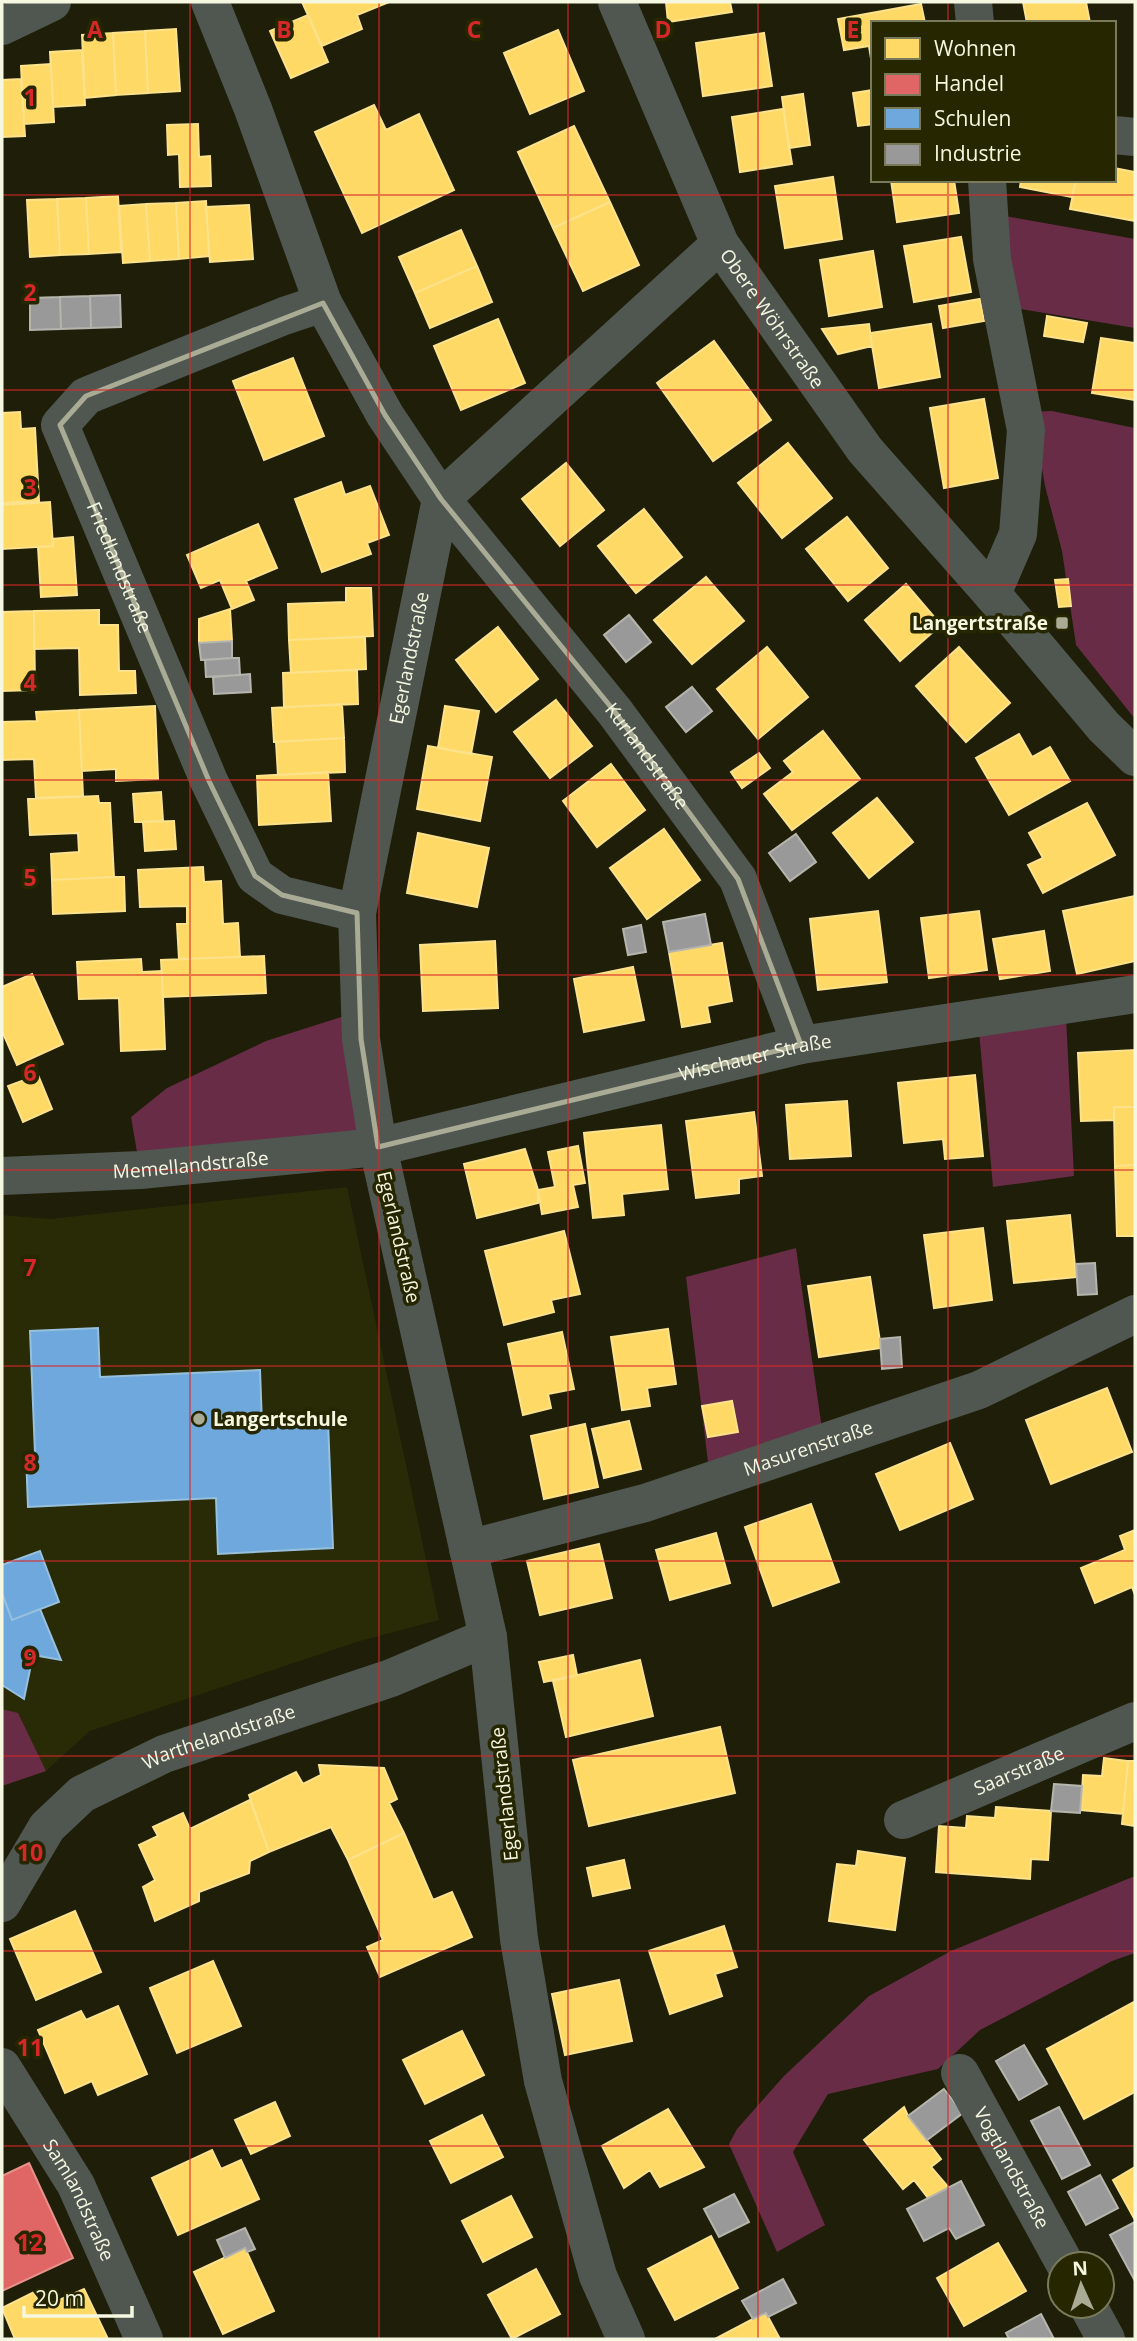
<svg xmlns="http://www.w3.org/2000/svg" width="1137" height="2341" viewBox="0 0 1137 2341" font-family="'Open Sans',sans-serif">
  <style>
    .built { fill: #292a06 }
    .green { fill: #682c47 }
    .homes { fill: #ffd966; stroke: #fce28b; stroke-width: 2 }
    .shops { fill: #e06666; stroke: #e6928b; stroke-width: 2 }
    .schools { fill: #6fa8dc; stroke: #97c0dd; stroke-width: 2 }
    .industry { fill: #999; stroke: #b5b5ae; stroke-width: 2 }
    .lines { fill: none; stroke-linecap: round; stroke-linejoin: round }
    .minor { stroke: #505650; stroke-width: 38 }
    .marked { fill: none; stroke: #aaab95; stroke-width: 5; stroke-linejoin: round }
    .grid { fill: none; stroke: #d62828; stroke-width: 2; stroke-opacity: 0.55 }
    .poi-dot { fill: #aaab95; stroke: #262700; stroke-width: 2.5 }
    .labels { text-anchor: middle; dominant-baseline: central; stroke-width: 7; stroke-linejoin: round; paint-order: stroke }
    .street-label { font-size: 19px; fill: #f5f7e0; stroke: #262700 }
    .poi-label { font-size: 19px; font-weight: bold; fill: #f5f7e0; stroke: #262700; text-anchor: end }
    .grid-label { font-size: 23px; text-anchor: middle; font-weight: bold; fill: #d62828; stroke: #262700; stroke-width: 7; stroke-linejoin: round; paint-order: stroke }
  </style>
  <rect width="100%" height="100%" fill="#1e1e09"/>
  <path class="built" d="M 347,1187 L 439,1620 L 360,1641 L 90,1731 L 46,1771 L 2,1786 L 2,1215 L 50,1219 Z"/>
  <path class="green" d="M 1005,216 L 1135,239 L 1135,328 L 1009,307 Z
    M 1052,411 L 1135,428 L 1135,719 L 1076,645 L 1062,551 L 1045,486 L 1032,412 Z
    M 360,1011 L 378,1147 L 140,1170 L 131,1117 L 167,1088 L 266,1041 Z
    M 1066,1017 L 1074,1176 L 993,1187 L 979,1031 Z
    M 796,1248 L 823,1436 L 709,1471 L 686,1277 Z
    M 2,1709 L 18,1713 L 46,1771 L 2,1786 Z
    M 1135,1876 L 1135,1953 L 1112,1961 L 980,2030 L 938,2069 L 828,2094 L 793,2152 L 825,2225 L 777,2252 L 729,2144 L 737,2129 L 784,2076 L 869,1996 L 951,1951 Z"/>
  <path class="homes" d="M 302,2 L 389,2 L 357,15 L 362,29 L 322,46 Z
    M 666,2 L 730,2 L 732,12 L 668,22 Z
    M 1023,2 L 1086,2 L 1090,23 L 1027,23 Z
    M 921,4 L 925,23 L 873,23 L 873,71 L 869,46 L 844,50 L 838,19 Z
    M 308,15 L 328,62 L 291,78 L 270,31 Z
    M 176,29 L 180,91 L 148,93 L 145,31 Z
    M 558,30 L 584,91 L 530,114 L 504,53 Z
    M 145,31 L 148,93 L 116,95 L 113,33 Z
    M 113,33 L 116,95 L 85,98 L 82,35 Z
    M 764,33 L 772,86 L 703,96 L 696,43 Z
    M 82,50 L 85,105 L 53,107 L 50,52 Z
    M 51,64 L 54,122 L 24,124 L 21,66 Z
    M 21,79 L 25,136 L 2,137 L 2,80 Z
    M 873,90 L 873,124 L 858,126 L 853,93 Z
    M 803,94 L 810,145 L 789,148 L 782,97 Z
    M 374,105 L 386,130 L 419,114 L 454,190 L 362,233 L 315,132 Z
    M 783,109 L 792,164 L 740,172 L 732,117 Z
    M 198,124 L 199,157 L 210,156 L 211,186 L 180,187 L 179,154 L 168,155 L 167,125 Z
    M 574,126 L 610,202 L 553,228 L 518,152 Z
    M 1114,168 L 1135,172 L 1135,221 L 1070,209 L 1076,180 L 1114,180 Z
    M 833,177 L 842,239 L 785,248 L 775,186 Z
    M 891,180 L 954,180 L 959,213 L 897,222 Z
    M 1021,180 L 1076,180 L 1072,197 L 1020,187 Z
    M 118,196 L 121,252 L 89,254 L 86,198 Z
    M 86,198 L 89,254 L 60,255 L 57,199 Z
    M 57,199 L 60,255 L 30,257 L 27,200 Z
    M 206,201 L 209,256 L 179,259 L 176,203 Z
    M 610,202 L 639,265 L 583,291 L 553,228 Z
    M 176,203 L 179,259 L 150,261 L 146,204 Z
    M 146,204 L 150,261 L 123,263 L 119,206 Z
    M 249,205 L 253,259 L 210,262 L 206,207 Z
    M 461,230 L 477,266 L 415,293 L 399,257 Z
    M 961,237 L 971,292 L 914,302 L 904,246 Z
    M 873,251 L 882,307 L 829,316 L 820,260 Z
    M 477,266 L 492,302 L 430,328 L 415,293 Z
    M 980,299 L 984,321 L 943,328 L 939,306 Z
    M 1047,316 L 1087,323 L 1083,342 L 1044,336 Z
    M 498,319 L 525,383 L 461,410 L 434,346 Z
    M 869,324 L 872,346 L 838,354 L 822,329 Z
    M 931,324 L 940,377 L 879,388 L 870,333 Z
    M 1101,338 L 1135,343 L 1135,400 L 1092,393 Z
    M 714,341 L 771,420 L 713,461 L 657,383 Z
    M 293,358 L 324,436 L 264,460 L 233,381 Z
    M 984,399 L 998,478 L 944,488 L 930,408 Z
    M 20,412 L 21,429 L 35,428 L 39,501 L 2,503 L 2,413 Z
    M 788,443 L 832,498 L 782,538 L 738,483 Z
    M 566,463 L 604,510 L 560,546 L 522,499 Z
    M 341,482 L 345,495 L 370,486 L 389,535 L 367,543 L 371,554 L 322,572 L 295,499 Z
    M 50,502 L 53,546 L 2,549 L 2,505 Z
    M 644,509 L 682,557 L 636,593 L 598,546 Z
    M 847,517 L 888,568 L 848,601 L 806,549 Z
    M 258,524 L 277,568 L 246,581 L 254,600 L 232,609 L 220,580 L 201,588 L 187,555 Z
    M 73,537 L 77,595 L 41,597 L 38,547 L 53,546 L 52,539 Z
    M 706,577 L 744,621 L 692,664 L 654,620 Z
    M 1068,579 L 1071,606 L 1059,607 L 1055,580 Z
    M 906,584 L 941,625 L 900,661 L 865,620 Z
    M 346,588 L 371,588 L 373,636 L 289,640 L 288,604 L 346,602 Z
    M 230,609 L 232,641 L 199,643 L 199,619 Z
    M 99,610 L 99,625 L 118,625 L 119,671 L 135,671 L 136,693 L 80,695 L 79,648 L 34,649 L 34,611 Z
    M 34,611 L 35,690 L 2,691 L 2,612 Z
    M 498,627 L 538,679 L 496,712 L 456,660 Z
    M 365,637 L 366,669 L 291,673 L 289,640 Z
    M 767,647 L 808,697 L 758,739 L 717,689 Z
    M 959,647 L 1010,703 L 966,742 L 916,686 Z
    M 357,670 L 358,704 L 284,707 L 283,673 Z
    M 556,700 L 592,746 L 550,778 L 514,732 Z
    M 342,704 L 344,738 L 274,742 L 272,708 Z
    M 155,706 L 158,779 L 116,781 L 116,769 L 82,771 L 79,710 Z
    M 445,706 L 479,711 L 471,754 L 438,748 Z
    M 79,710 L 83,796 L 36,798 L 34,759 L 2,760 L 2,722 L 37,721 L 36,712 Z
    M 823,731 L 860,779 L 792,830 L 764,794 L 793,772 L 784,761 Z
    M 1019,734 L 1032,757 L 1050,747 L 1070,781 L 1009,815 L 976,758 Z
    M 344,738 L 345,772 L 278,775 L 276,742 Z
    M 428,746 L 492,757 L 480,821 L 417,809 Z
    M 759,753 L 770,768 L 742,788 L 731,772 Z
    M 611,764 L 645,810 L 597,847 L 563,801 Z
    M 328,772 L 331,821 L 259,825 L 257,776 Z
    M 161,792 L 163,821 L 135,822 L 133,794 Z
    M 98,796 L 99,803 L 110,803 L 114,877 L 52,880 L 51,854 L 79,852 L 78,833 L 30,835 L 28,799 Z
    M 877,798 L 913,842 L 869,878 L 833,833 Z
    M 1087,803 L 1115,855 L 1043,893 L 1028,865 L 1043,858 L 1029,833 Z
    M 174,821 L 176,849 L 145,851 L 143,822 Z
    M 664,829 L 700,880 L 647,919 L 610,868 Z
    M 418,833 L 489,848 L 477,907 L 407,893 Z
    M 203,867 L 204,882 L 221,881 L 223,924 L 238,923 L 240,957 L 179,959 L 177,924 L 187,924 L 187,906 L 140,907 L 138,870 Z
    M 114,877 L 124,877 L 125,911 L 53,914 L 52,880 Z
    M 1135,896 L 1135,961 L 1077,974 L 1063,911 Z
    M 878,911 L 887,982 L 818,990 L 810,919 Z
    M 979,911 L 987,970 L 929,978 L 921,918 Z
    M 1044,931 L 1050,971 L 1000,979 L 993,939 Z
    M 495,941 L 498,1008 L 423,1011 L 420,945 Z
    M 722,943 L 732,1001 L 707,1006 L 710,1022 L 682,1027 L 669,952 Z
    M 264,956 L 266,993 L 163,997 L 161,960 Z
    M 141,959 L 142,972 L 162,971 L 165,1049 L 121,1051 L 119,998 L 79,999 L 77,962 Z
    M 633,967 L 644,1020 L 584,1032 L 574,979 Z
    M 32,974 L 63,1044 L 17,1065 L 2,1031 L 2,987 Z
    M 1135,1050 L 1135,1107 L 1114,1107 L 1114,1120 L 1081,1121 L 1078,1053 Z
    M 38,1075 L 52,1109 L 23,1122 L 8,1086 Z
    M 975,1075 L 983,1156 L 945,1159 L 943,1139 L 904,1143 L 898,1083 Z
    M 847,1101 L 851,1156 L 790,1159 L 786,1105 Z
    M 1114,1107 L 1135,1107 L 1135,1165 L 1115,1166 Z
    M 754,1112 L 762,1176 L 739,1179 L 739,1193 L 696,1198 L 686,1121 Z
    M 661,1125 L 668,1189 L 622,1194 L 624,1215 L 593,1218 L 584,1133 Z
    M 578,1146 L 585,1183 L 573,1185 L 578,1207 L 542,1214 L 538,1190 L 555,1187 L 548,1152 Z
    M 525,1149 L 538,1190 L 538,1203 L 477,1218 L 464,1164 Z
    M 1135,1165 L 1135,1236 L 1117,1236 L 1115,1166 Z
    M 1070,1215 L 1076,1277 L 1014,1283 L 1007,1221 Z
    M 983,1228 L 992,1300 L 934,1308 L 924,1235 Z
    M 564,1231 L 580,1294 L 551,1300 L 554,1312 L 504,1325 L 485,1251 Z
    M 870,1277 L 881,1348 L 819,1357 L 808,1286 Z
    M 668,1329 L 676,1384 L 647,1388 L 650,1406 L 622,1410 L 611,1337 Z
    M 562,1332 L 574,1389 L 548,1394 L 551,1408 L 523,1415 L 508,1344 Z
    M 1107,1388 L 1132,1452 L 1051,1484 L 1026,1420 Z
    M 732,1401 L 738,1432 L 708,1437 L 702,1406 Z
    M 629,1421 L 641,1469 L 604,1478 L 592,1429 Z
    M 585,1424 L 598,1487 L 544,1499 L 531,1436 Z
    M 950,1443 L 973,1499 L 900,1530 L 876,1474 Z
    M 811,1504 L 839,1582 L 773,1606 L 745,1527 Z
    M 1135,1530 L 1135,1595 L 1132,1587 L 1095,1603 L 1081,1568 L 1125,1550 L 1120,1536 Z
    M 716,1533 L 730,1583 L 670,1600 L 656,1550 Z
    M 599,1544 L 612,1598 L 540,1615 L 527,1561 Z
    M 573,1655 L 577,1675 L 544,1682 L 539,1662 Z
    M 640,1660 L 653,1716 L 566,1737 L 553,1681 Z
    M 720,1727 L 735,1793 L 589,1826 L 573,1760 Z
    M 1104,1758 L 1128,1761 L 1123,1814 L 1081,1810 L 1083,1775 L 1102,1776 Z
    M 1128,1761 L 1135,1761 L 1135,1826 L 1122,1824 Z
    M 319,1765 L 384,1768 L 397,1799 L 389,1803 L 404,1833 L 348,1860 L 331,1827 L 269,1852 L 249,1795 L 296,1772 L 303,1784 L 321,1775 Z
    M 250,1800 L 269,1852 L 250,1861 L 249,1873 L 199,1892 L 199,1901 L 155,1921 L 143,1887 L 155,1880 L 139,1845 L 158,1836 L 153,1827 L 183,1813 L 190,1829 Z
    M 996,1807 L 1051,1811 L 1048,1860 L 1031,1859 L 1030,1879 L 936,1872 L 939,1826 L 966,1828 L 967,1816 L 995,1818 Z
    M 404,1833 L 433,1900 L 452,1892 L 472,1937 L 380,1977 L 367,1947 L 383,1940 L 348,1860 Z
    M 858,1851 L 905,1858 L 895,1930 L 829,1921 L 837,1864 L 856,1866 Z
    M 624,1860 L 630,1888 L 593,1896 L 587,1868 Z
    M 75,1911 L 101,1972 L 36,2000 L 10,1939 Z
    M 724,1926 L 737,1967 L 715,1974 L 722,1996 L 670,2014 L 649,1951 Z
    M 213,1961 L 241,2026 L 177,2053 L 150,1988 Z
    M 619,1980 L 632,2041 L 565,2055 L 552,1994 Z
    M 1134,2002 L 1135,2092 L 1084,2119 L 1047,2049 Z
    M 118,2006 L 147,2074 L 98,2095 L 92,2081 L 65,2093 L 38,2030 L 81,2011 L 86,2020 Z
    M 462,2031 L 484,2075 L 425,2104 L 403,2060 Z
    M 275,2102 L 290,2136 L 251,2154 L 235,2120 Z
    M 904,2107 L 908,2116 L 941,2159 L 931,2167 L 949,2188 L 928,2198 L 914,2180 L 903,2189 L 864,2140 Z
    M 668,2109 L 704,2167 L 660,2187 L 650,2170 L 624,2188 L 602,2146 Z
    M 482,2115 L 503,2157 L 451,2183 L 430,2141 Z
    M 212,2150 L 221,2169 L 241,2160 L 259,2199 L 178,2235 L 152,2178 Z
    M 1135,2167 L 1135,2220 L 1113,2180 Z
    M 511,2196 L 532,2237 L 483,2262 L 462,2221 Z
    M 711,2236 L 738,2288 L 675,2320 L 648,2269 Z
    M 998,2243 L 1026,2291 L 964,2326 L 937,2278 Z
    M 245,2248 L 274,2311 L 223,2334 L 194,2272 Z
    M 536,2269 L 560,2314 L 512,2339 L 488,2295 Z
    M 84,2289 L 108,2339 L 15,2339 L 2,2308 L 34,2292 L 41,2308 Z
    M 766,2313 L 780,2339 L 715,2339 L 753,2319 Z"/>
  <path class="shops" d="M 29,2163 L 73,2258 L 2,2291 L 2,2176 Z"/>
  <path class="schools" d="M 98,1328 L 100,1377 L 260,1370 L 262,1424 L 328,1421 L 333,1548 L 218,1554 L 216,1498 L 28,1507 L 26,1454 L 35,1453 L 30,1331 Z
    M 40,1551 L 59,1602 L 12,1620 L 2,1593 L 2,1565 Z
    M 2,1593 L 12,1620 L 40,1609 L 61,1660 L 33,1655 L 24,1699 L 2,1685 Z"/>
  <path class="industry" d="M 120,295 L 121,327 L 91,328 L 90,296 Z
    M 90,296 L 91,328 L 61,329 L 60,297 Z
    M 60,297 L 61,329 L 30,330 L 30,298 Z
    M 629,615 L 651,642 L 626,662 L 604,635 Z
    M 232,641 L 232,658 L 201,660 L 199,643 Z
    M 232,658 L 239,658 L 240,675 L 206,677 L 205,660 Z
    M 250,674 L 251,692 L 214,694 L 213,677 Z
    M 692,687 L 712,711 L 686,732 L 666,707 Z
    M 796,834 L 816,862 L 790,881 L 769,853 Z
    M 705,914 L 711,945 L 669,952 L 663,922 Z
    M 641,925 L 646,952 L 628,955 L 623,929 Z
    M 1095,1263 L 1097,1294 L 1078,1295 L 1076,1264 Z
    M 900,1337 L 902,1367 L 882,1369 L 880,1339 Z
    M 1054,1784 L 1082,1786 L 1080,1813 L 1051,1811 Z
    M 1024,2045 L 1047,2084 L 1019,2100 L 996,2061 Z
    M 944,2089 L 963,2113 L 927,2140 L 908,2116 Z
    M 1059,2107 L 1090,2165 L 1062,2179 L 1031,2121 Z
    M 1100,2175 L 1118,2208 L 1086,2225 L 1068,2192 Z
    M 961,2181 L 984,2225 L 956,2239 L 949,2228 L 924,2241 L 907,2209 Z
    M 734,2194 L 749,2222 L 719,2237 L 704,2209 Z
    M 1135,2222 L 1135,2281 L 1110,2235 Z
    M 245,2228 L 255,2249 L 247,2252 L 245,2248 L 225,2258 L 217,2240 Z
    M 783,2279 L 796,2303 L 768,2317 L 766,2313 L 753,2319 L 742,2301 Z
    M 1041,2314 L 1054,2339 L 1009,2339 L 1006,2333 Z"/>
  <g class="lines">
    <g class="minor">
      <path id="s1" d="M 210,2 L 253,109 L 323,303 L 385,415 L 441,499 L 615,712 L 738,879 L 801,1045"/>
      <path id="s2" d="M 617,2 L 720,244 L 865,450 L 992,594 L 1104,727 L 1135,757"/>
      <path d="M 973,2 L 975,23"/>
      <path d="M 2,26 L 52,2"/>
      <path d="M 1114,135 L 1135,137"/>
      <path d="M 987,180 L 992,259 L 1026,430 L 1018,534 L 992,594"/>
      <path id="s3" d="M 323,303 L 284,316 L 86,396 L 60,425 L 209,781 L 255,876 L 282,895 L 357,913"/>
      <path id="s4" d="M 2,1176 L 140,1170 L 378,1147 L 801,1045 L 1135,994"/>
      <path id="s5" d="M 468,1549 L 645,1503 L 979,1390 L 1135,1314"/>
      <path id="s6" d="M 903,1820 L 1135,1721"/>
      <path id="s7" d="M 2,1903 L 47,1827 L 82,1794 L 164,1754 L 391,1678 L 488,1637"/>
      <path id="s8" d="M 2,2067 L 76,2185 L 144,2339"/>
      <path id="s9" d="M 960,2073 L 1065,2264"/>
      <path d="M 1088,2306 L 1106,2339"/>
      <path id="s10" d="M 626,2339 L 598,2276 L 543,2081 L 519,1939 L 488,1637 L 378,1147 L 361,1039 L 357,913 L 441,499 L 720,244"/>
    </g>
  </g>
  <path class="marked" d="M 323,303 L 385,415 L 441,499 L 615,712 L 738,879 L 801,1045 L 378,1147 L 361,1039 L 357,913 L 282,895 L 255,876 L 209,781 L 60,425 L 86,396 Z"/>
  <path class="grid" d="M 190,2 L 190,2339M 379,2 L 379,2339M 568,2 L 568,2339M 758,2 L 758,2339M 948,2 L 948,23M 948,180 L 948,2339M 2,195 L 1135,195M 2,390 L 1135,390M 2,585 L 1135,585M 2,780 L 1135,780M 2,975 L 1135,975M 2,1170 L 1135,1170M 2,1366 L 1135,1366M 2,1561 L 1135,1561M 2,1756 L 1135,1756M 2,1951 L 1135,1951M 2,2146 L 1135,2146"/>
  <g class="poi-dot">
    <rect x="1055" y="616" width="14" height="14" rx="3.5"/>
    <circle cx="199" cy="1419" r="7"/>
  </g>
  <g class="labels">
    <g class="street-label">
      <text stroke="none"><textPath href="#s2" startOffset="354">Obere Wöhrstraße</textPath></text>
      <text stroke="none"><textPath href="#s3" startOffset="448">Friedlandstraße</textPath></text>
      <text stroke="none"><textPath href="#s10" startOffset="1717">Egerlandstraße</textPath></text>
      <text stroke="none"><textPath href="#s1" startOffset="880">Kurlandstraße</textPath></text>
      <text stroke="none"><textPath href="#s4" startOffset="765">Wischauer Straße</textPath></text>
      <text stroke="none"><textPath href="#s4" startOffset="189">Memellandstraße</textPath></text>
      <text transform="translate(399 1237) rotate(77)">Egerlandstraße</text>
      <text stroke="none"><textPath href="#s5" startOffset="355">Masurenstraße</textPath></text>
      <text stroke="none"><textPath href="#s7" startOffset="285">Warthelandstraße</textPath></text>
      <text stroke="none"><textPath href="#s6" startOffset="126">Saarstraße</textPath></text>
      <text transform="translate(504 1794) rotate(-96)">Egerlandstraße</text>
      <text stroke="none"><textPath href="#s9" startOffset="108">Vogtlandstraße</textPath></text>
      <text stroke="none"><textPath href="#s8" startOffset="154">Samlandstraße</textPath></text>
    </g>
    <g class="poi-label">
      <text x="1048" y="623">Langertstraße</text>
      <text x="213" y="1419" text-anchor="start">Langertschule</text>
    </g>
  </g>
  <g class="grid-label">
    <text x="95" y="38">A</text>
    <text x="284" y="38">B</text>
    <text x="474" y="38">C</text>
    <text x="663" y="38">D</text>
    <text x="853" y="38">E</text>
    <text x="30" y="106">1</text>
    <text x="30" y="301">2</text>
    <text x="30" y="496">3</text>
    <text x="30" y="691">4</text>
    <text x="30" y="886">5</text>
    <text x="30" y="1081">6</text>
    <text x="30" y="1276">7</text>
    <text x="30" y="1471">8</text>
    <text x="30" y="1666">9</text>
    <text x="30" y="1861">10</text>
    <text x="30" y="2056">11</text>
    <text x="30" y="2251">12</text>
  </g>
  <rect width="1137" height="2341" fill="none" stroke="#f5f7e0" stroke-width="7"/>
  <rect x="871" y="21" width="245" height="161" fill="#262700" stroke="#797a5a" stroke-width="2"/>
  <rect x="885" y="38" width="35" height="21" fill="#ffd966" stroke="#797a5a" stroke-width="2"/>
  <text x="934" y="56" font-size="21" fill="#f5f7e0">Wohnen</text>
  <rect x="885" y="74" width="35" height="21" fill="#e06666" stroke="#797a5a" stroke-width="2"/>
  <text x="934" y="91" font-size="21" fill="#f5f7e0">Handel</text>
  <rect x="885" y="108" width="35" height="21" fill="#6fa8dc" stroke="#797a5a" stroke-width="2"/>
  <text x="934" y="126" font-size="21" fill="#f5f7e0">Schulen</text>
  <rect x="885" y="144" width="35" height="21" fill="#999999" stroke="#797a5a" stroke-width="2"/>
  <text x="934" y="161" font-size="21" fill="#f5f7e0">Industrie</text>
  <g transform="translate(1081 2285) rotate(357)"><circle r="33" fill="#262700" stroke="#797a5a" stroke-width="2"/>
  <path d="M0-5L12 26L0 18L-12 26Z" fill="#aaab95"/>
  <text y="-10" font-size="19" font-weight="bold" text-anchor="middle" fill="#f5f7e0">N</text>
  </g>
  <path d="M24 2306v10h108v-10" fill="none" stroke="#f5f7e0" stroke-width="3.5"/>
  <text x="35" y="2306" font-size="21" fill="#f5f7e0" stroke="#262700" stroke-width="5" paint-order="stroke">20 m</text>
</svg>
